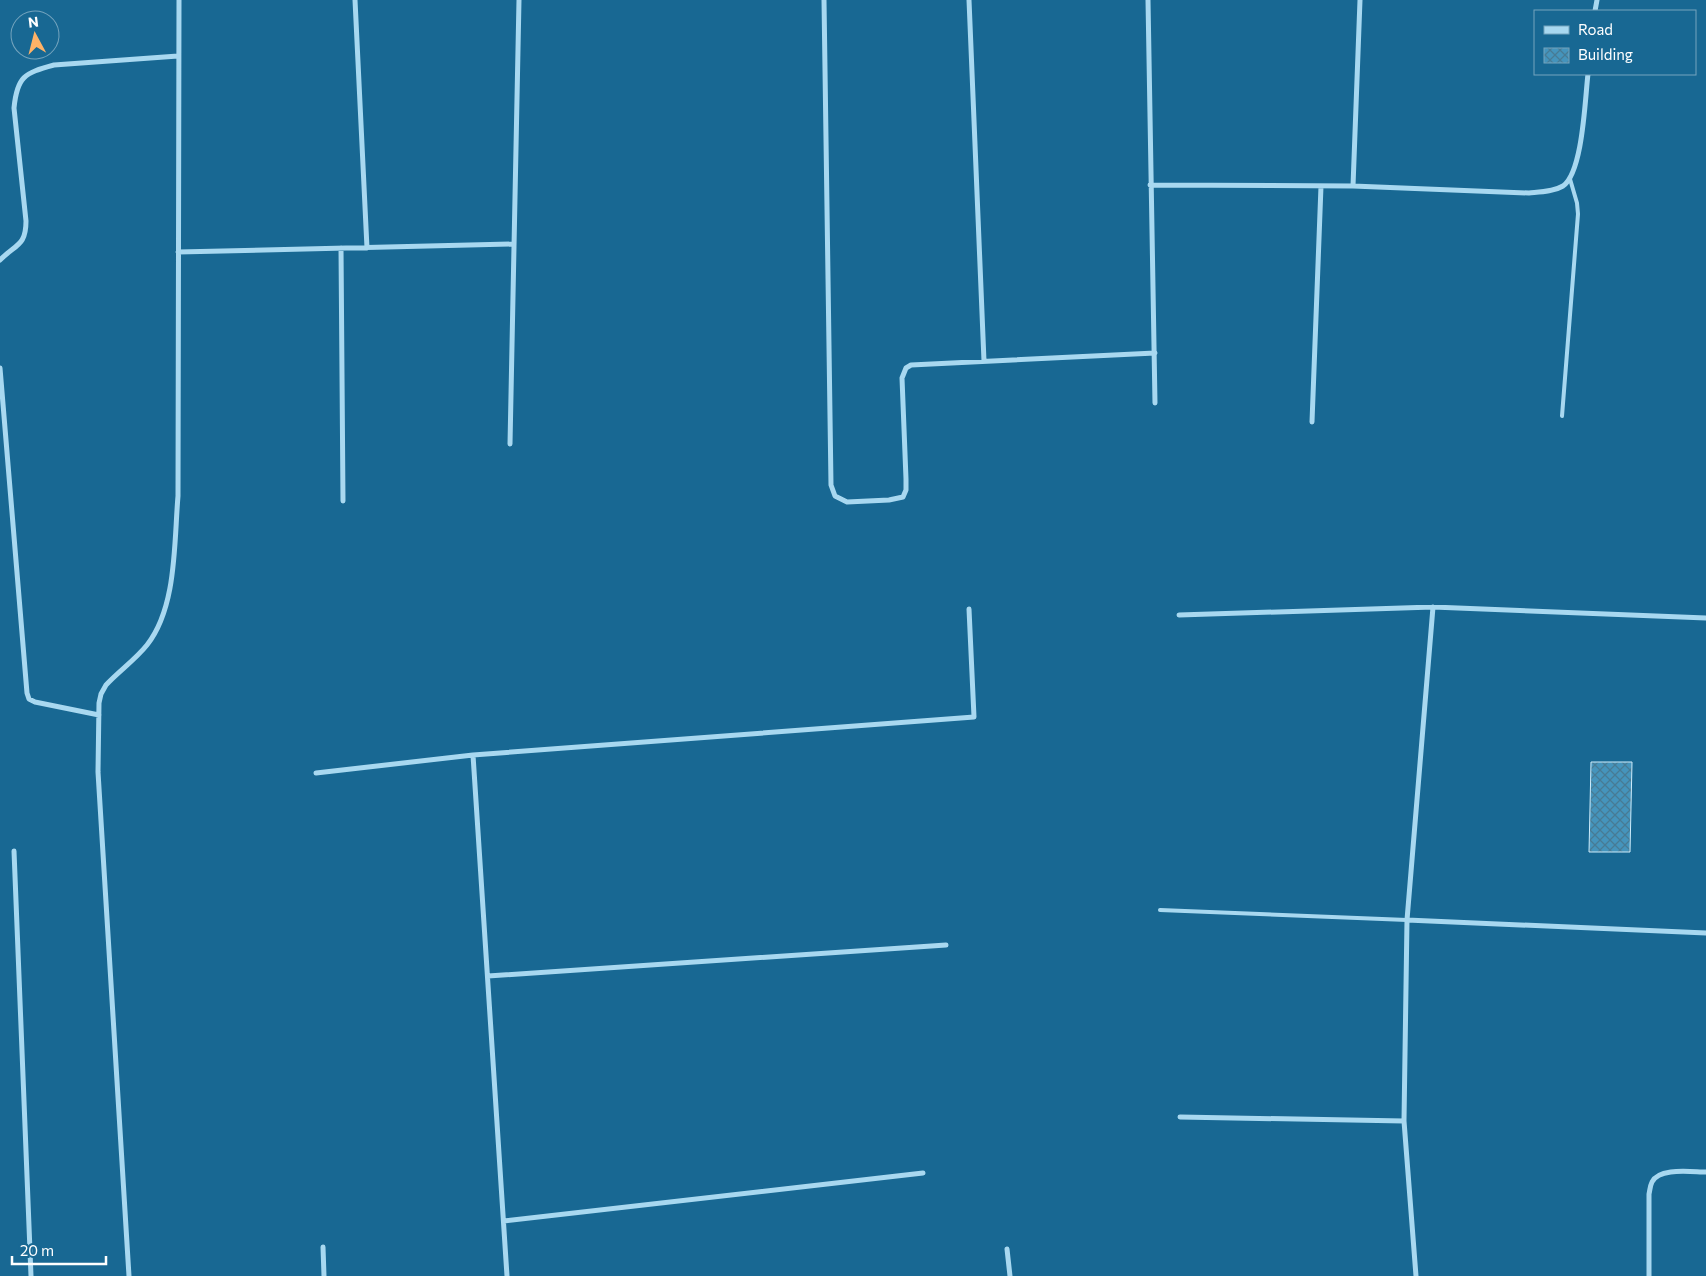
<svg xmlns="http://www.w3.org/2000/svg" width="1706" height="1276" viewBox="0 0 1706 1276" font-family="Commissioner,sans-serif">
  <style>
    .building { fill: url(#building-cross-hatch); stroke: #ceecfb }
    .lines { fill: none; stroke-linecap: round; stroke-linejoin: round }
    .lane { stroke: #a8d8f0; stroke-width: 4 }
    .street { stroke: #a8d8f0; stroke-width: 5 }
  </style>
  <defs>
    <pattern id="building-cross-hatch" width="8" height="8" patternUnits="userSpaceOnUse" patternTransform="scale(1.25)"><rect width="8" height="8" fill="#4594bc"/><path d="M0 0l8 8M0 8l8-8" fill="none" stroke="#477b95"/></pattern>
  </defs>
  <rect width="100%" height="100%" fill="#186893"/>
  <path class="building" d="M 1591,762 L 1632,762 L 1630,852 L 1589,852 Z"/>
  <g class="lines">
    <path class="lane" d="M 1562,416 L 1578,214 L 1577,203 L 1570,179
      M 1160,910 L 1407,920"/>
    <path class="street" d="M 355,0 L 367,248
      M 824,0 L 831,485 L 835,496 L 847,502 L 889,500 L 903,497 L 906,490 L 906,479 L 902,378 L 906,368 L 911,365 L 1155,353
      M 969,0 L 984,361
      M 1148,0 L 1155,403
      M 1595,11 L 1597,0
      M 1150,185 L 1353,186 L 1529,193 C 1540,192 1553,192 1563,186 C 1583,172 1585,98 1588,74
      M 1353,186 L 1360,0
      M 341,248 L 343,501
      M 178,252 L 514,244
      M 0,260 C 16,244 26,246 26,221 L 14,108 C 17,77 24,73 54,65 L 178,56
      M 0,368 L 27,693 L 29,699 L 35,702 L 99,715
      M 1312,422 L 1321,186
      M 510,444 L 519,0
      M 1179,615 L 1433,607 L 1706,618
      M 473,755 L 507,1276
      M 316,773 L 473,755 L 974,717 L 969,609
      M 14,851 L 31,1276
      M 1407,920 L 1706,933
      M 488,976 L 946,945
      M 1180,1117 L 1404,1121
      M 504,1221 L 923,1173
      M 323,1247 L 324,1276
      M 1007,1249 L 1010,1276
      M 129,1276 L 98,772 L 99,703 L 101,694 L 106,685 C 119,671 135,660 147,645 C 177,607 174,542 178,496 L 179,0
      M 1416,1276 L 1404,1121 L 1407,920 L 1433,607
      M 1649,1276 L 1649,1194 C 1650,1190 1650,1186 1652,1182 C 1659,1167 1692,1172 1706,1172"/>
  </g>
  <rect x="1534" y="10" width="162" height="65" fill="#186893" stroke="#74a4be"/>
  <rect x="1544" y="26" width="25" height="8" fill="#a8d8f0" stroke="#74a4be"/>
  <text x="1578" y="35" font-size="15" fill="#ffffff">Road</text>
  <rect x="1544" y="48" width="25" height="15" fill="url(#building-cross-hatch)" stroke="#74a4be"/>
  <text x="1578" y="60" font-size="15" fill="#ffffff">Building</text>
  <g transform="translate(35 35) rotate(353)"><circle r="24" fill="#186893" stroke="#74a4be"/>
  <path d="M0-4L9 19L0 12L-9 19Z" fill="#ffb267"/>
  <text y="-8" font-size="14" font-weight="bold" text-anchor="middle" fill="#ffffff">N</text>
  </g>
  <path d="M12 1256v8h94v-8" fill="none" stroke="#ffffff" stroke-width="2.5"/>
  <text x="20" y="1256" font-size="15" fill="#ffffff" stroke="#186893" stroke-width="4" paint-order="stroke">20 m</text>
</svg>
